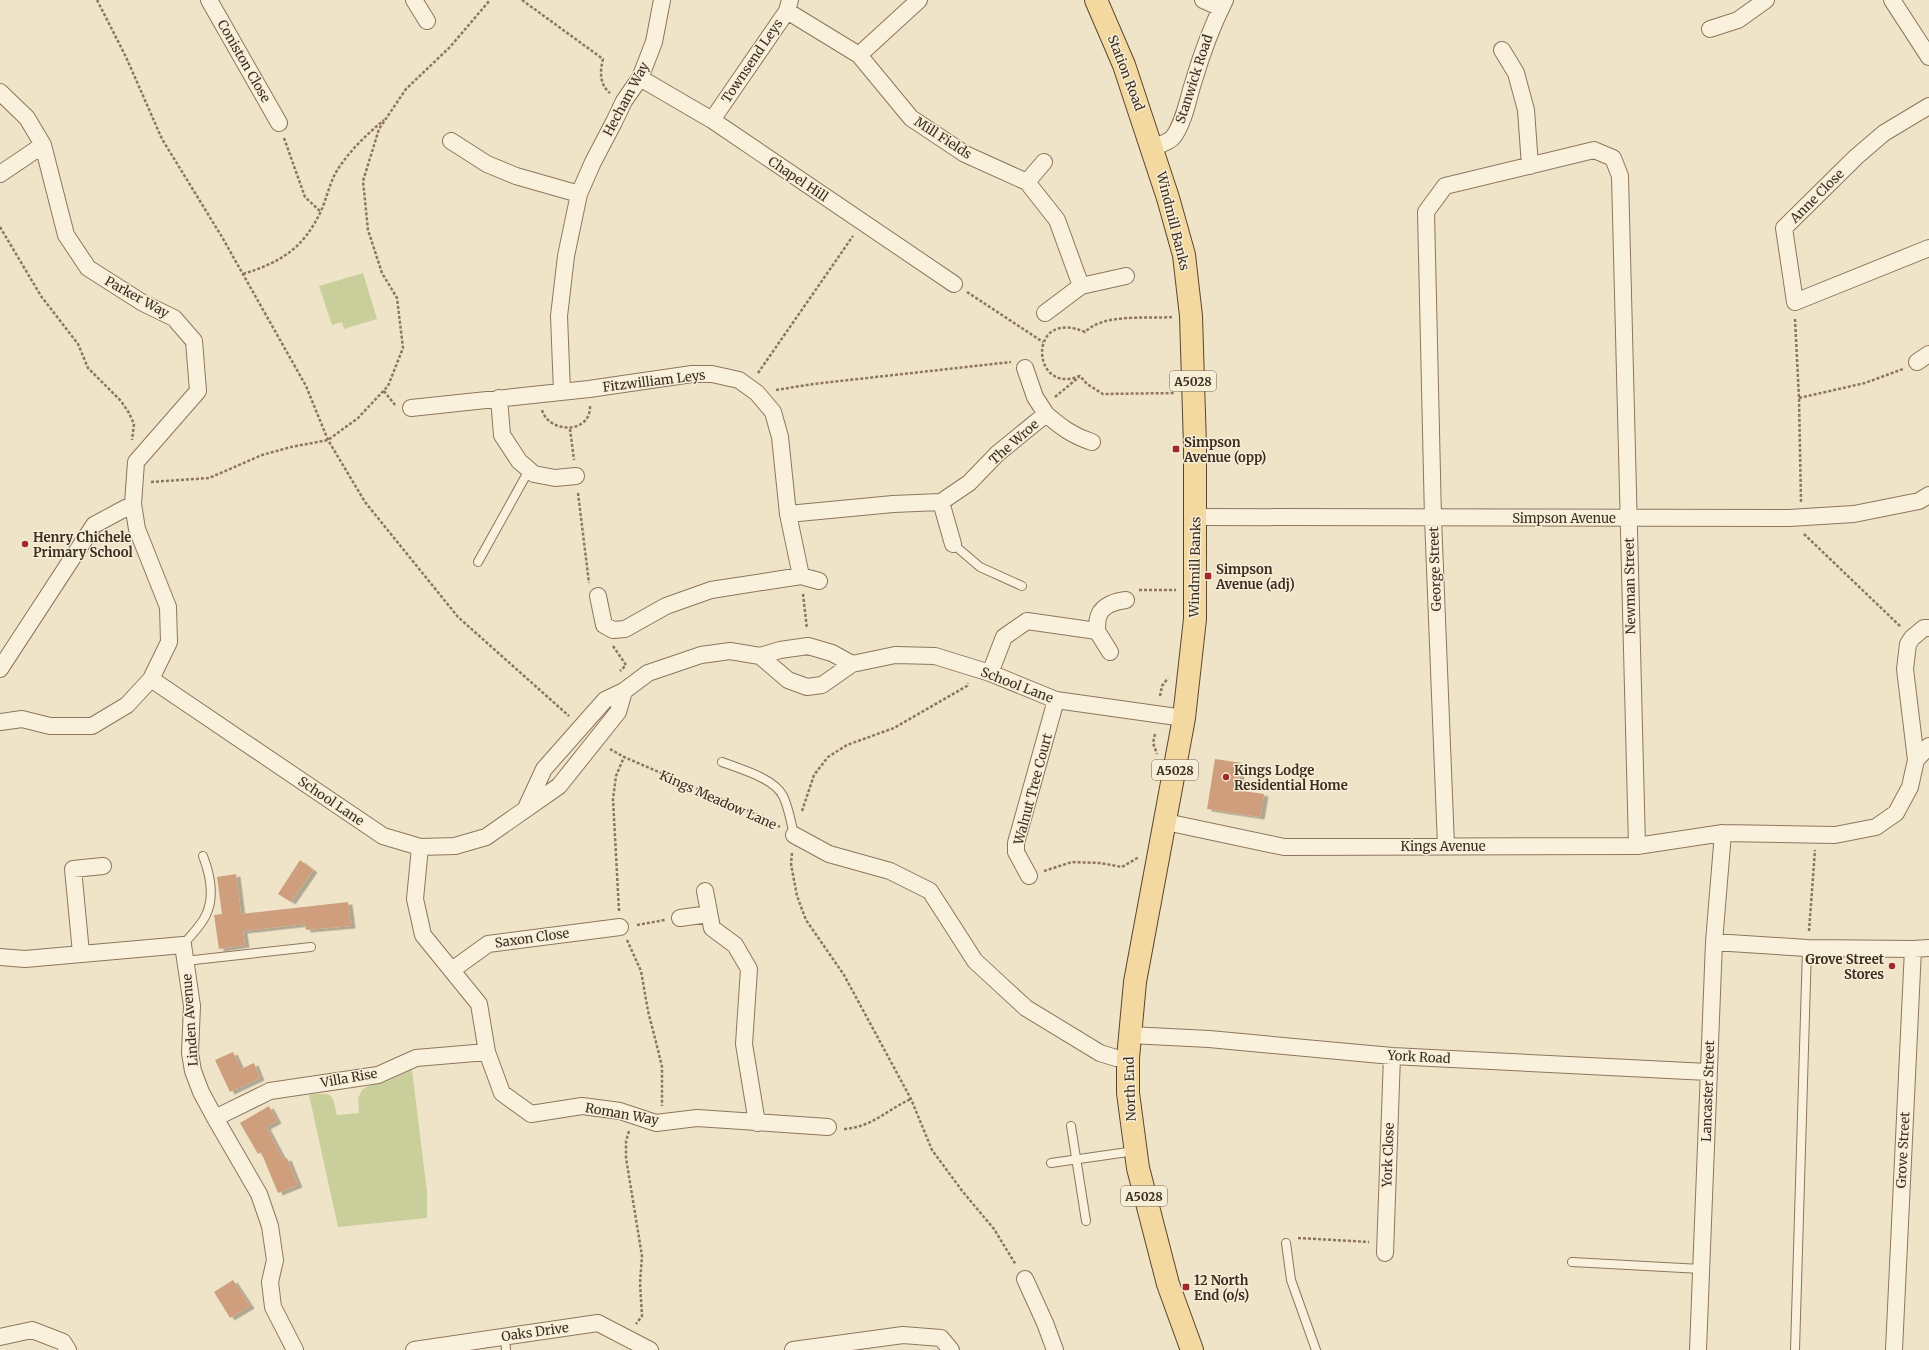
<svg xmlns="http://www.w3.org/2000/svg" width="1929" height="1350" viewBox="0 0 1929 1350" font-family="Merriweather,serif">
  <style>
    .green { fill: #c9cf9b }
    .building { fill: #cf9f7d; filter: url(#shadow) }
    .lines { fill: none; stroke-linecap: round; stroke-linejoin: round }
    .service-casing { stroke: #8d765c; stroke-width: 10 }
    .minor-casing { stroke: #8d765c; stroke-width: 18 }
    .primary-casing { stroke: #5b4430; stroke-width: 24 }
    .path { stroke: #8d765c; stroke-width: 2.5; stroke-dasharray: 3 2; stroke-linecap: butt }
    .service { stroke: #faf1dc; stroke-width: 8 }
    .minor { stroke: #faf1dc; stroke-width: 16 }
    .primary { stroke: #f3d9a0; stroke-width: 22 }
    .poi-dot { fill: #9e2a2b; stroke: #f7eed8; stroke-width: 1.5 }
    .labels { text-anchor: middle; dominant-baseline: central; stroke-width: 3; stroke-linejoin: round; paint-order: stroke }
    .shield { fill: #f7eed8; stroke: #756857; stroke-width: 1 }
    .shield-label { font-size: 12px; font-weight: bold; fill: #3d2e20 }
    .street-label { font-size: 13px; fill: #3d2e20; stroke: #f7eed8 }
    .poi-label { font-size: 13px; font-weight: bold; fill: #3d2e20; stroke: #f7eed8; text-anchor: start }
  </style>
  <defs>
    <filter id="shadow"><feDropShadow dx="4.5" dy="2.5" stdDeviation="0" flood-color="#0004"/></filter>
  </defs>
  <rect width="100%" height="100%" fill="#f0e4c8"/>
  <path class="green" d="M 363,273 L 377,319 L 344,329 L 342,322 L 332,325 L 319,286 Z
    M 412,1070 L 427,1192 L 427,1218 L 338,1227 L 309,1095 C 333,1092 332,1093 337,1115 L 359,1113 L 358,1098 L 362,1090 L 368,1086 L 383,1083 Z"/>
  <path class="building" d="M 1215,759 L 1242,763 L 1237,790 L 1264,794 L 1260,817 L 1207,809 Z
    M 300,860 L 313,870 L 291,902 L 278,894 Z
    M 236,874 L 241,914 L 348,902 L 351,926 L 306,930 L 305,924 L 243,931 L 245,945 L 219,949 L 214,915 L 222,914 L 217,877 Z
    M 233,1052 L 241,1069 L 254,1063 L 260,1078 L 230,1092 L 215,1060 Z
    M 269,1106 L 277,1121 L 266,1127 L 283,1159 L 287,1158 L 298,1185 L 278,1193 L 261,1152 L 258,1154 L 240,1123 Z
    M 233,1280 L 250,1306 L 230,1318 L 214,1292 Z"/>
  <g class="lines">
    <g class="service-casing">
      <path id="service" d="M 953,544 L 980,567 L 1022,586
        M 478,562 L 529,470
        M 722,762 C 740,769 774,778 783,796 C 789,808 791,823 794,835
        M 183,945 C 190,936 201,926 206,915 C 215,896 210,874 203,856
        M 185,961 L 311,947
        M 1071,1126 L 1086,1221
        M 1051,1163 L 1135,1151
        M 1286,1243 L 1291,1280 L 1316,1350
        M 1572,1262 L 1701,1269
        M 505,1337 L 506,1350
        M 1795,1350 L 1807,948"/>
    </g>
    <g class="minor-casing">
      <path id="minor" d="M 209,0 L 279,123
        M 414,0 L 427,21
        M 1203,0 L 1221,8
        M 1892,0 L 1929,57
        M 787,11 L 859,55 L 911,118 L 965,154 L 1027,182 L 1057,220 L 1081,286
        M 1710,29 L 1738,20 L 1766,0
        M 1502,50 L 1516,73 L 1526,110 L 1530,166
        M 859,55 L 919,0
        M 640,78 L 712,120 L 954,284
        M 0,92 L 27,118 L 43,145 L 66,235 L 88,268 L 143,303 L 174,318 L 194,341 L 198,391 L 136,462 L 133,504 L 137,529 L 168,607 L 169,642 L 151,679 L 127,705 L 92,726 L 50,726 L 22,719 L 0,722
        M 1929,106 L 1884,133 L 1856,157 L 1784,228 L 1795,302 L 1929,248
        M 712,120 L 787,11 L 790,0
        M 451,141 L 487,164 L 516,176 L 579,194
        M 1153,147 C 1160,145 1170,142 1174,136 C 1185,120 1188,98 1194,80 C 1202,53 1212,26 1225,0
        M 0,174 L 43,145
        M 1027,182 L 1044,162
        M 1045,313 L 1081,286 L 1126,276
        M 1917,362 L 1929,354
        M 562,392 L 559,316 L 566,256 L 579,194 L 593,162 L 614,122 L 624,101 L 640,78 L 654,42 L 662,0
        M 499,398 L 502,435 L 519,461 L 534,474 L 555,478 L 576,476
        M 411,408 L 589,389 L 692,374 L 712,374 L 739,380 L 757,393 L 773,412 L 780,437 L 788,514 L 801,576
        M 1046,414 C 1061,427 1073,436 1092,442
        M 941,502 L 953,544
        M 788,514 L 893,504 L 941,502 L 969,483 L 997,454 L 1046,414 L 1035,397 L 1025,368
        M 1196,517 L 1789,518 L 1854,514 L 1919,501 L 1929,495
        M 598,596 L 604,625 L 613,630 L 625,629 L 666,606 L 711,590 L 801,576 L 819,581
        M 1097,631 L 1110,652
        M 760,656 L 788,680 L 807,687 L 822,685 L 852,664 L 895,655 L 935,656 L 990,673 L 1056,700 L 1184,718
        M 0,669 L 94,525 L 133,504
        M 990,673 L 1004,637 L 1027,621 L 1097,631 C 1097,627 1097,619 1099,615 C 1103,605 1116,601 1126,600
        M 151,679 L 383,836 L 420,847 L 455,846 L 486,837 L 559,786 L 618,712 L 624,691
        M 1916,760 L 1929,746
        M 526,808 L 544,769 L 605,700 L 624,691 L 648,673 L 701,655 L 730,651 L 760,656 L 780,650 L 808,646 L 832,653 L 852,664
        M 1166,822 L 1284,847 L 1637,846 L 1723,833 L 1835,835 L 1876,827 L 1896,813 L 1910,787 L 1916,760 L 1905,669 L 1908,644 L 1912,638 L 1924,628 L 1929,628
        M 794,835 L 829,854 L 890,871 L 930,891 L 975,961 L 1026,1008 L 1100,1053 L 1116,1058 L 1128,1058
        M 1446,846 L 1433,518 L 1426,212 L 1445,186 L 1594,150 L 1613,158 L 1620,176 L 1637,846
        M 420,847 L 415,899 L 423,935 L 479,1004 L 487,1052 L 502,1093 L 531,1114 L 582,1106 L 620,1111 L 656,1123 L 697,1118 L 828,1127
        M 1029,876 L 1016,852 L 1016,843 L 1056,700
        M 705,891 L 712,928 L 735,945 L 749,969 L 744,1044 L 757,1123
        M 680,918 L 709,914
        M 1714,942 L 1807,948 L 1913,949 L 1929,948
        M 81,953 L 73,869 L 103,866
        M 0,957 L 25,959 L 183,945 L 192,1006 L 190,1053 L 193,1071 L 201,1092 L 215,1118 L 259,1194 L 270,1226 L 275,1260 L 270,1282 L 273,1307 L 295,1350
        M 452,970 L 488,944 L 620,927
        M 1130,1035 L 1209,1039 L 1392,1056 L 1708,1072
        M 215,1118 L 270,1091 L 378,1075 L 416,1058 L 487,1052
        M 1385,1253 L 1392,1056
        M 1025,1279 L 1045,1323 L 1055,1350
        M 0,1337 L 32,1330 L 63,1342 L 68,1350
        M 414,1350 L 598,1323 L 650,1350
        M 793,1350 L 903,1335 L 941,1338 L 951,1350
        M 1698,1350 L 1714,942 L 1723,833
        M 1894,1350 L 1913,949"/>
    </g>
    <g class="primary-casing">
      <path id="primary" d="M 1096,0 L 1124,65 L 1168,198 L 1184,255 L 1191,316 L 1195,446 L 1195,619 L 1184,718 L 1135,982 L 1128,1058 L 1128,1093 L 1138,1168 L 1168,1284 L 1192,1350"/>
    </g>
    <path class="path" d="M 97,0 L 126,57 L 162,139 L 222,237 L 306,386 L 328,440 L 365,502 L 458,617 L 569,716
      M 522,0 L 603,59 C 600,71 599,84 610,93
      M 284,138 L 305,197 L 321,212
      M 0,227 L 41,296 L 78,344 L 88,368 L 121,401 L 129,413 L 134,424 L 132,440
      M 243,274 C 281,262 303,249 321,211 C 326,200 329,186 335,174 C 347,153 366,135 384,120
      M 967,292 L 1043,342
      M 1172,317 C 1147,319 1104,313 1085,332 C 1031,309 1031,382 1068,379 C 1072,379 1076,377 1080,376 L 1087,384 L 1103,394 L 1175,393
      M 1795,319 L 1799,398 L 1801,502
      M 758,373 L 853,236
      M 776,390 L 813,384 L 1011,362
      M 384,391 L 395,405
      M 1055,397 L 1079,377
      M 1799,398 L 1865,383 L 1903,369
      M 542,410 C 549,434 591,434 590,406
      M 570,429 L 574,460
      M 151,482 L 209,478 L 262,455 L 291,447 L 328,440 L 358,418 L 388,386 L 403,348 L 397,298 L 382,273 L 368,230 L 363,181 L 379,129 L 406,89 L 450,47 L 490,0
      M 578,493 L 589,583
      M 1804,534 L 1901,627
      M 1139,590 L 1176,590
      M 803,594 L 807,629
      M 613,646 L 626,665 L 620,671
      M 1160,696 L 1162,686 L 1168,678
      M 1155,734 L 1153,743 L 1157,754
      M 610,749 L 624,757 L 763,817 L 780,827
      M 802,811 L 814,775 L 828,757 L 847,745 L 894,728 L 967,686 L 968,683
      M 792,853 L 791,864 L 797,896 L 806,920 L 844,975 L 911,1099 L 932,1150 L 963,1192 L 994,1229 L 1016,1265
      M 1044,871 L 1072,862 L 1100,863 L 1122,867 L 1139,857
      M 619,911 L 613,799 L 616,776 L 624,757
      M 637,925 L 665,920
      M 1809,931 L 1815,850
      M 627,940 L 641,971 L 648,1011 L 658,1050 L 662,1067 L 662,1106
      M 844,1129 C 873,1127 886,1110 911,1099
      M 629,1131 L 626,1141 L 626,1158 L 642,1256 L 640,1283 L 642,1316 L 636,1324
      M 1298,1238 L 1369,1242"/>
    <use href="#service" class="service"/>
    <use href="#minor" class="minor"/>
    <use href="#primary" class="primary"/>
  </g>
  <g class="poi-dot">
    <rect x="1172" y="445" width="8" height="8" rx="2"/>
    <circle cx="25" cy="544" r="4"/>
    <rect x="1204" y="572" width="8" height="8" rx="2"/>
    <circle cx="1226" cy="777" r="4"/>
    <circle cx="1892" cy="966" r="4"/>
    <rect x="1182" y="1283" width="8" height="8" rx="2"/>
  </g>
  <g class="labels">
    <g class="shield">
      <rect x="1170" y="371" width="46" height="20" rx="3"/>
      <rect x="1152" y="760" width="46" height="20" rx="3"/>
      <rect x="1121" y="1186" width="46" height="20" rx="3"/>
    </g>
    <g class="shield-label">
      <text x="1193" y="381">A5028</text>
      <text x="1175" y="770">A5028</text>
      <text x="1144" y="1196">A5028</text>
    </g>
    <g class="street-label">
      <text transform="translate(244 61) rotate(60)">Coniston Close</text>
      <text transform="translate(752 61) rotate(-56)">Townsend Leys</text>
      <text transform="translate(1126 73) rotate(69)">Station Road</text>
      <text transform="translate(1194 79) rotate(-72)">Stanwick Road</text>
      <text transform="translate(626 99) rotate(-62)">Hecham Way</text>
      <text transform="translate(943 138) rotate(33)">Mill Fields</text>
      <text transform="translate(798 179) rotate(34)">Chapel Hill</text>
      <text transform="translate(1817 196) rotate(-45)">Anne Close</text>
      <text transform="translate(1173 221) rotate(76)">Windmill Banks</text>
      <text transform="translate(137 297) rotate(29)">Parker Way</text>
      <text transform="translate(654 381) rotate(-7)">Fitzwilliam Leys</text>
      <text transform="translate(1014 442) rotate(-41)">The Wroe</text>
      <text x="1564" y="518">Simpson Avenue</text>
      <text transform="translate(1195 567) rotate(-89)">Windmill Banks</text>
      <text transform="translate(1435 569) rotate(-92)">George Street</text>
      <text transform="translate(1630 586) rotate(-91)">Newman Street</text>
      <text transform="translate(1017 685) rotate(21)">School Lane</text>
      <text transform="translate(1033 789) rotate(-75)">Walnut Tree Court</text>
      <text transform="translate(718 800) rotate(24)">Kings Meadow Lane</text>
      <text transform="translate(331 801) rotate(34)">School Lane</text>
      <text x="1443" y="846">Kings Avenue</text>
      <text transform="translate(532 938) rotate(-8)">Saxon Close</text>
      <text transform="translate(190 1020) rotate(-94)">Linden Avenue</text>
      <text transform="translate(1419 1057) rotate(3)">York Road</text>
      <text transform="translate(349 1078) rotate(-10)">Villa Rise</text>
      <text transform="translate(1130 1089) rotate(-92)">North End</text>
      <text transform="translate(1708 1091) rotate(-88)">Lancaster Street</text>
      <text transform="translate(622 1114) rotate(10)">Roman Way</text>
      <text transform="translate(1903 1150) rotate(-87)">Grove Street</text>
      <text transform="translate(1388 1155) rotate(-88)">York Close</text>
      <text transform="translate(535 1332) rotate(-8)">Oaks Drive</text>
    </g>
    <g class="poi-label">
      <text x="1184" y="442">Simpson<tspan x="1184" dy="15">Avenue (opp)</tspan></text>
      <text x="33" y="537">Henry Chichele<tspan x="33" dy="15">Primary School</tspan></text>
      <text x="1216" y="569">Simpson<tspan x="1216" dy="15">Avenue (adj)</tspan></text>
      <text x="1234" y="770">Kings Lodge<tspan x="1234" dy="15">Residential Home</tspan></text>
      <text x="1884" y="959" text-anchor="end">Grove Street<tspan x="1884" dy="15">Stores</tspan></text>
      <text x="1194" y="1280">12 North<tspan x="1194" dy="15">End (o/s)</tspan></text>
    </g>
  </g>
</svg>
